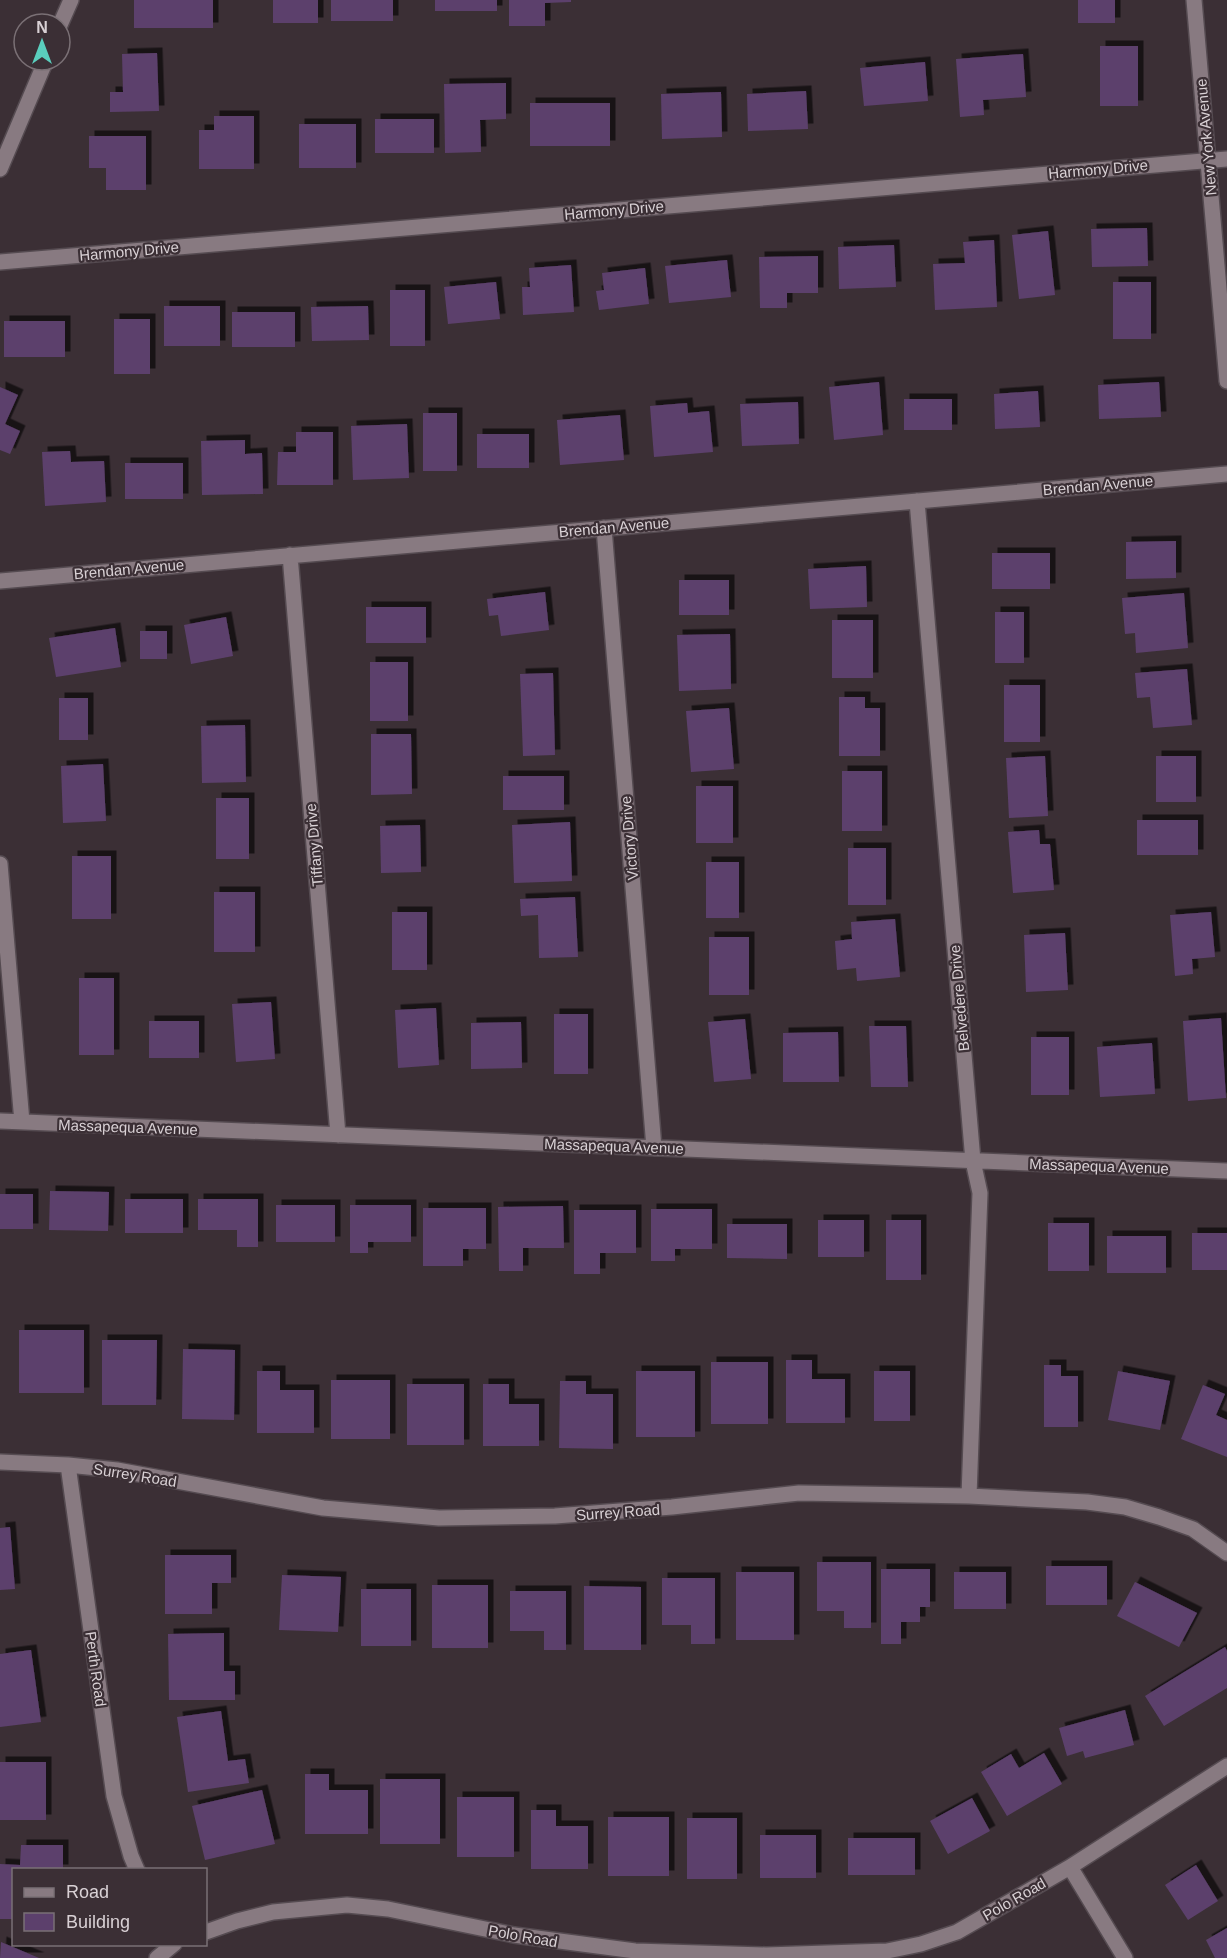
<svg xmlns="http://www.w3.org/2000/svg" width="1227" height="1958" viewBox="0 0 1227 1958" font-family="Helvetica,sans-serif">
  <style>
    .building { fill: #5c406c; filter: url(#shadow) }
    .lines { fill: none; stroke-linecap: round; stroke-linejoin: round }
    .street-casing { stroke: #554b51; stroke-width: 18 }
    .street { stroke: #887a81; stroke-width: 15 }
    .labels { text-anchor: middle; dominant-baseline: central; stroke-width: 4.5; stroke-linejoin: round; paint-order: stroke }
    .street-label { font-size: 15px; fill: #d9d1d5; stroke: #3b2f35 }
  </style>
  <defs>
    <filter id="shadow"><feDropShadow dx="5.5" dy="-5.5" stdDeviation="0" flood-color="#0009"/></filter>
  </defs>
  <rect width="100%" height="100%" fill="#3b2f35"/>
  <path class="building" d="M 134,0 L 213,0 L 213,28 L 134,28 Z
    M 273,0 L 318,0 L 318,23 L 273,23 Z
    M 331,0 L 393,0 L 393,21 L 331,21 Z
    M 435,0 L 497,0 L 497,11 L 435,11 Z
    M 509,0 L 571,0 L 571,2 L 545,3 L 545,26 L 509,26 Z
    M 1078,0 L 1115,0 L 1115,23 L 1078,23 Z
    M 1100,46 L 1138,46 L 1138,106 L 1100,106 Z
    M 157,53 L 159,111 L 110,112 L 110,92 L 123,92 L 122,54 Z
    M 1023,54 L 1026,97 L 983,100 L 984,115 L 960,117 L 956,59 Z
    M 925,62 L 928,101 L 864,106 L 860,68 Z
    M 506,83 L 506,119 L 480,120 L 481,152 L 445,153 L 444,84 Z
    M 806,91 L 808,129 L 748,131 L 747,94 Z
    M 721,92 L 722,137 L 662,139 L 661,94 Z
    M 530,103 L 610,103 L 610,146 L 530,146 Z
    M 214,116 L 254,116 L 254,169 L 199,169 L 199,130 L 214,130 Z
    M 375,119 L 434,119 L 434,153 L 375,153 Z
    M 299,124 L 356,124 L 356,168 L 299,168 Z
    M 89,136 L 146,136 L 146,190 L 106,190 L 106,168 L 89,168 Z
    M 1147,228 L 1148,266 L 1092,267 L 1091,229 Z
    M 1048,231 L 1055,295 L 1019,299 L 1012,235 Z
    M 994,240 L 997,307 L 935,310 L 933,264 L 965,263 L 963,242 Z
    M 894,245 L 896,287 L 839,289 L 838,247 Z
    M 818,256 L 818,293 L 787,293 L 787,308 L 760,308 L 759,257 Z
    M 727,260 L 731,297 L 669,303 L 665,266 Z
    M 571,265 L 574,312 L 523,315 L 522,287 L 530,287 L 529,268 Z
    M 645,268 L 649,304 L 599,310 L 596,291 L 604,290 L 602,273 Z
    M 496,282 L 500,319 L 448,324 L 444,287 Z
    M 1113,282 L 1151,282 L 1151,339 L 1113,339 Z
    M 390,290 L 425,290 L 425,346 L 390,346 Z
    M 164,306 L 220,306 L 220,346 L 164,346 Z
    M 368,306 L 369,340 L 312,341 L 311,307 Z
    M 232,312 L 295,312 L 295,347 L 232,347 Z
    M 114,319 L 150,319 L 150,374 L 114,374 Z
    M 4,321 L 65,321 L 65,357 L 4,357 Z
    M 879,382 L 883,435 L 834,440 L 829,387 Z
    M 1159,382 L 1161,417 L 1099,419 L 1098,385 Z
    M 0,387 L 18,395 L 5,424 L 20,431 L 10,454 L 0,450 Z
    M 1038,391 L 1040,427 L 995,429 L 994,394 Z
    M 904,399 L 952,399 L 952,430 L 904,430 Z
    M 798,402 L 799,444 L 742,446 L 740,404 Z
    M 687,403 L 688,413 L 709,411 L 713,452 L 654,457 L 650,406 Z
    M 423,413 L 457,413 L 457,471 L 423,471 Z
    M 620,415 L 624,460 L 560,465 L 557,420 Z
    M 407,424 L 409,478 L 353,480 L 351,426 Z
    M 296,432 L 333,432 L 333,485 L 277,485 L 278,452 L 296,452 Z
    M 477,434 L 529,434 L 529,468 L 477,468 Z
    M 245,440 L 245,454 L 262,453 L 263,494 L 202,495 L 201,441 Z
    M 70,451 L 71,462 L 104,461 L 106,502 L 45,506 L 42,452 Z
    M 125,463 L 183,463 L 183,499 L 125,499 Z
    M 1176,541 L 1176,578 L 1126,579 L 1126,542 Z
    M 992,553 L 1050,553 L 1050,589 L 992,589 Z
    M 866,566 L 867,607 L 810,609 L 808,569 Z
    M 679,580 L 729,580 L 729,615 L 679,615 Z
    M 545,592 L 549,630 L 501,636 L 498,615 L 489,616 L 487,599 Z
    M 1184,593 L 1188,648 L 1136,653 L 1135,633 L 1125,634 L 1122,598 Z
    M 366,607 L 426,607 L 426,643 L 366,643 Z
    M 995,612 L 1024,612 L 1024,663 L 995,663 Z
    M 226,617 L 233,656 L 191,664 L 184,625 Z
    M 832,620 L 873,620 L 873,678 L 832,678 Z
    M 115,628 L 121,667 L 56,677 L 49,638 Z
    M 140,631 L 167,631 L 167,659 L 140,659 Z
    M 730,634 L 731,689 L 679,691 L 677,635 Z
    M 370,662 L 408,662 L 408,721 L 370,721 Z
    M 1187,669 L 1192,725 L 1153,728 L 1150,697 L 1137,698 L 1135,673 Z
    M 553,673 L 555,755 L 523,756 L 520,674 Z
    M 1004,685 L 1040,685 L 1040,742 L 1004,742 Z
    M 839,697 L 865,697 L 865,708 L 880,708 L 880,756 L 839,756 Z
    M 59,698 L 88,698 L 88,740 L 59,740 Z
    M 729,708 L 734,769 L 691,772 L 686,711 Z
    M 245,725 L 246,782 L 202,783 L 201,726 Z
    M 371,734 L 411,734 L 412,794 L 371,795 Z
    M 1045,756 L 1048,816 L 1009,818 L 1006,758 Z
    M 1156,756 L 1196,756 L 1196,802 L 1156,802 Z
    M 103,764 L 106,821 L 63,823 L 61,766 Z
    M 842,771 L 882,771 L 882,831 L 842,831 Z
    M 503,776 L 564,776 L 564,810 L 503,810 Z
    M 696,786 L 733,786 L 733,843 L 696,843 Z
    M 216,798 L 249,798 L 249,859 L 216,859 Z
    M 1137,820 L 1198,820 L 1198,855 L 1137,855 Z
    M 570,822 L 572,881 L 514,883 L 512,825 Z
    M 420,825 L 421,872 L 381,873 L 380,826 Z
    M 1039,830 L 1040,844 L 1050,844 L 1054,890 L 1013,893 L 1008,832 Z
    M 848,848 L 886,848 L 886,905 L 848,905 Z
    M 72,856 L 111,856 L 111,919 L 72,919 Z
    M 706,862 L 739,862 L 739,918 L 706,918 Z
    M 214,892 L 255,892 L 255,952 L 214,952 Z
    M 575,897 L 578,957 L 539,958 L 538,915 L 521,916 L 520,899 Z
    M 392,912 L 427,912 L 427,970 L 392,970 Z
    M 1211,912 L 1215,957 L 1192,959 L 1193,974 L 1175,976 L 1170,915 Z
    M 895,919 L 900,977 L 857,981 L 856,968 L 837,970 L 835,941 L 852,939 L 851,922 Z
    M 1065,933 L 1068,990 L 1026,992 L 1024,935 Z
    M 709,937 L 749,937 L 749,995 L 709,995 Z
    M 79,978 L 114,978 L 114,1055 L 79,1055 Z
    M 271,1002 L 275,1059 L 236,1062 L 232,1004 Z
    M 436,1008 L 439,1065 L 398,1068 L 395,1010 Z
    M 554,1014 L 588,1014 L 588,1074 L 554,1074 Z
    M 1221,1018 L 1226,1098 L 1188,1101 L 1183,1021 Z
    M 745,1019 L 751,1079 L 714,1082 L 708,1022 Z
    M 149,1021 L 199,1021 L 199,1058 L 149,1058 Z
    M 521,1022 L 522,1068 L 471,1069 L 471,1023 Z
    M 869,1026 L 906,1026 L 908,1087 L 871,1087 Z
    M 838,1032 L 839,1082 L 783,1082 L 783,1033 Z
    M 1031,1037 L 1069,1037 L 1069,1095 L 1031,1095 Z
    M 1152,1043 L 1155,1094 L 1100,1097 L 1097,1047 Z
    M 50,1191 L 109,1192 L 108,1231 L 49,1230 Z
    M 0,1194 L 33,1194 L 33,1229 L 0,1229 Z
    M 125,1199 L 183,1199 L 183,1233 L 125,1233 Z
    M 198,1199 L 258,1199 L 258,1247 L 237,1247 L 237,1230 L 198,1230 Z
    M 276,1205 L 335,1205 L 335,1242 L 276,1242 Z
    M 350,1205 L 411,1205 L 411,1242 L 368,1242 L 368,1253 L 350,1253 Z
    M 563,1206 L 564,1248 L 523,1248 L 523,1271 L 499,1271 L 498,1207 Z
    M 423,1208 L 486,1208 L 486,1249 L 463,1249 L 463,1266 L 423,1266 Z
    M 651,1209 L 712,1209 L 712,1249 L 675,1249 L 675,1261 L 651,1261 Z
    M 574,1210 L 636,1210 L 636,1253 L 600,1253 L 600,1274 L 574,1274 Z
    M 818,1220 L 864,1220 L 864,1257 L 818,1257 Z
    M 886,1220 L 921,1220 L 921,1280 L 886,1280 Z
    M 1048,1223 L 1089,1223 L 1089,1271 L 1048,1271 Z
    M 727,1224 L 787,1224 L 787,1259 L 727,1258 Z
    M 1192,1233 L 1227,1233 L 1227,1270 L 1192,1270 Z
    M 1107,1236 L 1166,1236 L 1166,1273 L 1107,1273 Z
    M 19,1330 L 84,1330 L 84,1393 L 19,1393 Z
    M 102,1340 L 157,1340 L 156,1405 L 102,1405 Z
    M 183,1349 L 235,1350 L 234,1420 L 182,1419 Z
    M 786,1360 L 812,1360 L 812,1379 L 845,1379 L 845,1423 L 786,1423 Z
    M 711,1362 L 768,1362 L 768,1424 L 711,1424 Z
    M 1044,1365 L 1061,1365 L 1061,1376 L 1078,1376 L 1078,1427 L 1044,1427 Z
    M 257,1371 L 280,1371 L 280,1390 L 314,1390 L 314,1433 L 257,1433 Z
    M 636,1371 L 695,1371 L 695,1437 L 636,1437 Z
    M 874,1371 L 910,1371 L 910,1421 L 874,1421 Z
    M 1118,1371 L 1170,1381 L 1160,1430 L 1108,1420 Z
    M 331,1380 L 390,1380 L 390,1439 L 331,1439 Z
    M 560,1381 L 586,1381 L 586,1394 L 613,1394 L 613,1449 L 559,1448 Z
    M 407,1384 L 464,1384 L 464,1445 L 407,1445 Z
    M 483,1384 L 509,1384 L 509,1404 L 539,1404 L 539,1446 L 483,1446 Z
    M 1203,1385 L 1225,1394 L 1216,1415 L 1227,1420 L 1227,1457 L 1181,1439 Z
    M 10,1527 L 15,1589 L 0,1590 L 0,1528 Z
    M 165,1555 L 231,1555 L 231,1583 L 212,1583 L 212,1614 L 165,1614 Z
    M 817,1562 L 871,1562 L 871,1628 L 844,1628 L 844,1611 L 817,1611 Z
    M 1046,1566 L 1107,1566 L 1107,1605 L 1046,1605 Z
    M 881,1569 L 930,1569 L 930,1607 L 920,1607 L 920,1622 L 901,1622 L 901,1644 L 881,1644 Z
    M 736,1572 L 794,1572 L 794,1640 L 736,1640 Z
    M 954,1572 L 1006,1572 L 1006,1609 L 954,1609 Z
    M 282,1575 L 341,1577 L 338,1632 L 279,1630 Z
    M 662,1578 L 715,1578 L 715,1644 L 691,1644 L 691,1625 L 662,1625 Z
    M 1135,1582 L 1197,1613 L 1179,1647 L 1117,1616 Z
    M 432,1585 L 488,1585 L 488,1648 L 432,1648 Z
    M 584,1586 L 641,1587 L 641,1650 L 584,1650 Z
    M 361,1589 L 411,1589 L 411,1646 L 361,1646 Z
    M 510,1591 L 566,1591 L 566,1650 L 544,1650 L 544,1631 L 510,1631 Z
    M 224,1633 L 224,1671 L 235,1671 L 235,1700 L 169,1700 L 168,1634 Z
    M 1225,1647 L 1227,1651 L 1227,1688 L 1164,1726 L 1145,1696 Z
    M 31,1650 L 41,1722 L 0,1727 L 0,1654 Z
    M 1125,1710 L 1134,1745 L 1085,1758 L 1083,1751 L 1067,1756 L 1059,1728 Z
    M 221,1711 L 228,1761 L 245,1759 L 249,1783 L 188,1792 L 177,1717 Z
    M 1044,1753 L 1062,1784 L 1007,1816 L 981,1772 L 1011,1754 L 1019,1768 Z
    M 0,1762 L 46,1762 L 46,1820 L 0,1820 Z
    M 305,1774 L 329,1774 L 329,1790 L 368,1790 L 368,1834 L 305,1834 Z
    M 380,1779 L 440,1779 L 440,1844 L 380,1844 Z
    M 262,1790 L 275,1844 L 205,1860 L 192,1806 Z
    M 457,1797 L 514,1797 L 514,1857 L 457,1857 Z
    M 972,1798 L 990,1831 L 948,1854 L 930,1821 Z
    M 531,1810 L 556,1810 L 556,1826 L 588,1826 L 588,1869 L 531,1869 Z
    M 608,1817 L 669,1817 L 669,1876 L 608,1876 Z
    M 687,1818 L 737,1818 L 737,1879 L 687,1879 Z
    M 760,1835 L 816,1835 L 816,1878 L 760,1878 Z
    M 848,1838 L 915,1838 L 915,1875 L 848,1875 Z
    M 21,1845 L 63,1845 L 63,1870 L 14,1870 L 14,1919 L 0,1919 L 0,1864 L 20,1865 Z
    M 1196,1865 L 1218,1901 L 1188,1920 L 1165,1885 Z
    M 1227,1928 L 1227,1958 L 1215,1958 L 1206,1940 Z
    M 1,1942 L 39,1958 L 0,1958 Z"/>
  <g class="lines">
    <g class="street-casing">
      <path id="street" d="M 1194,0 L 1227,381
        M 60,25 L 71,0
        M 0,169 L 46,60
        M 0,262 L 1227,159
        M 917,501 L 973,1161 L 980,1193 L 969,1496
        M 604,528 L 654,1148
        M 290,555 L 338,1135
        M 0,581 L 1227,474
        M 0,864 L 22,1122
        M 0,1121 L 1227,1171
        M 0,1462 L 68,1465 L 117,1470 L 323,1508 L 439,1518 L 555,1516 L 672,1507 L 799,1493 L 969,1496 L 1087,1502 L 1125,1507 L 1159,1517 L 1193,1529 L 1227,1553
        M 68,1465 L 114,1796 L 131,1856 L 137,1870
        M 1070,1867 L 1125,1958
        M 206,1932 L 237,1921 L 273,1912 L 347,1905 L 388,1909 L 514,1935 L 635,1951 L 766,1955 L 887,1951 L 921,1944 L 957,1932 L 1070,1867 L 1227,1766
        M 157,1958 L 174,1944"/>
    </g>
    <use href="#street" class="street"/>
  </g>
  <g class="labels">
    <g class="street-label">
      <text transform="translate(1206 137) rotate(-95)">New York Avenue</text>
      <text transform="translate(1098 169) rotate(-5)">Harmony Drive</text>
      <text transform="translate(614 210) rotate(-5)">Harmony Drive</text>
      <text transform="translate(129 251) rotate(-5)">Harmony Drive</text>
      <text transform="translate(1098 485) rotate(-5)">Brendan Avenue</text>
      <text transform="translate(614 527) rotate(-5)">Brendan Avenue</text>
      <text transform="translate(129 569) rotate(-5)">Brendan Avenue</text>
      <text transform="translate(629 838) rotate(-95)">Victory Drive</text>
      <text transform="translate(314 845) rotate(-95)">Tiffany Drive</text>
      <text transform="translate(959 998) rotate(-95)">Belvedere Drive</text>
      <text transform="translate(128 1127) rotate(2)">Massapequa Avenue</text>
      <text transform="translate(614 1146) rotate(2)">Massapequa Avenue</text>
      <text transform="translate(1099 1166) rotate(2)">Massapequa Avenue</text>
      <text transform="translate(135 1475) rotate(9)">Surrey Road</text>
      <text transform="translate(618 1512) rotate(-4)">Surrey Road</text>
      <text transform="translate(96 1669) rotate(82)">Perth Road</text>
      <text transform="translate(1014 1899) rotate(-30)">Polo Road</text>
      <text transform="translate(523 1936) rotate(10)">Polo Road</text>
    </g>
  </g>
  <rect x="12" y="1868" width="195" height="78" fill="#3b2f35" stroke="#7a7075" stroke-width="1.5"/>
  <rect x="24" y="1888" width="30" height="9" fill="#887a81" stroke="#7a7075" stroke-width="1.5"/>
  <text x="66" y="1898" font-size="18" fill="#d9d1d5">Road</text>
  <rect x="24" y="1913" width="30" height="18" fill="#5c406c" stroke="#7a7075" stroke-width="1.5"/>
  <text x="66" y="1928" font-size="18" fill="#d9d1d5">Building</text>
  <g transform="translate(42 42)"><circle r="28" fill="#3b2f35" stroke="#7a7075" stroke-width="1.5"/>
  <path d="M0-4.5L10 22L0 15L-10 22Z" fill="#5acebd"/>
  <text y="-9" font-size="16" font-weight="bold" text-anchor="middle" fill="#d9d1d5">N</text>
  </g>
</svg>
